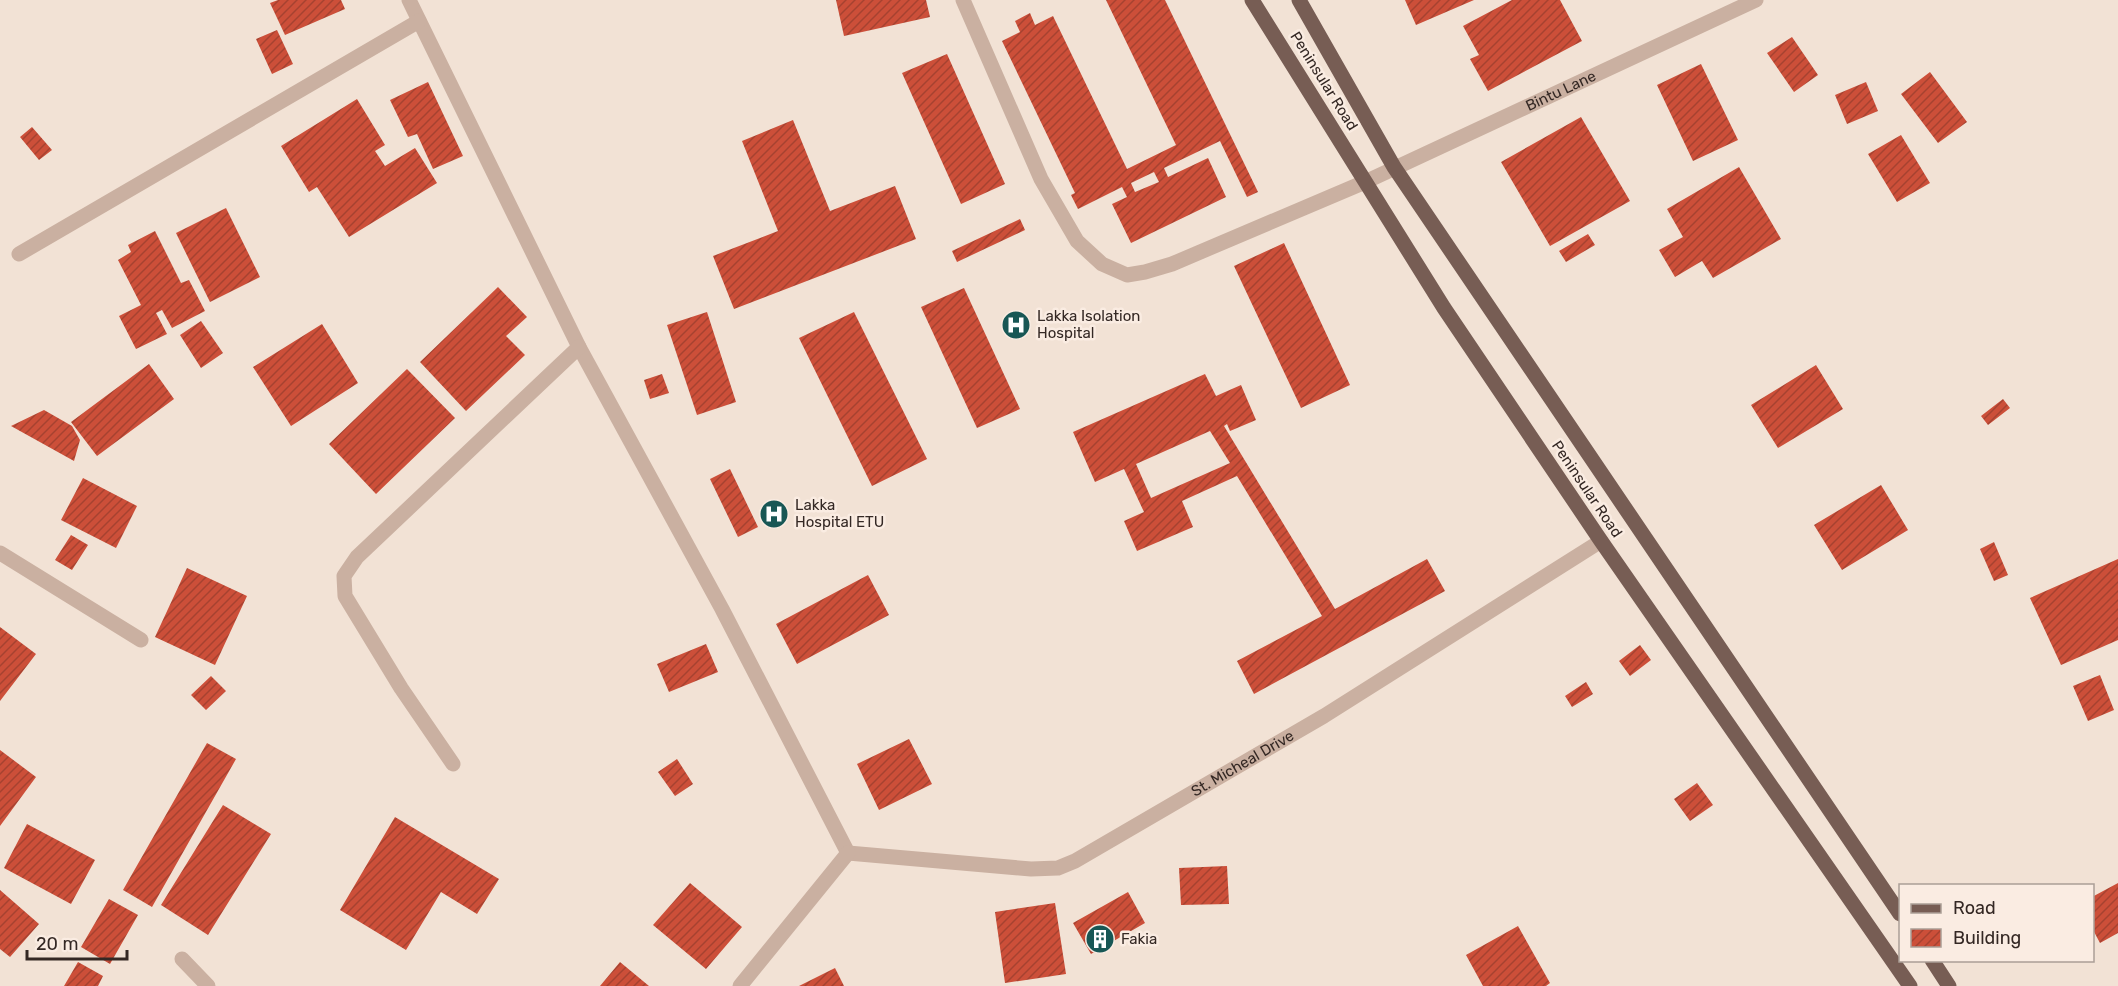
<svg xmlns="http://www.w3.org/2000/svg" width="2118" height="986" viewBox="0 0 2118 986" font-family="Rubik,sans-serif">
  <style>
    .building { fill: url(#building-hatch); fill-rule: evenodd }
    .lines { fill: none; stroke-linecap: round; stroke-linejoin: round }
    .service { stroke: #cab0a1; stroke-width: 15 }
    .minor { stroke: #cab0a1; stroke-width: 15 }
    .primary { stroke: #775d54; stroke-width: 15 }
    .labels { text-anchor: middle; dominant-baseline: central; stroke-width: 5; stroke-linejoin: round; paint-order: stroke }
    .street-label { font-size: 15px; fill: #342824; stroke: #faece2 }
    .poi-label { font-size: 15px; fill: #342824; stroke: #faece2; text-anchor: start }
  </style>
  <defs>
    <pattern id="building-hatch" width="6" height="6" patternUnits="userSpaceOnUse" patternTransform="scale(1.5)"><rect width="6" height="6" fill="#cc4f39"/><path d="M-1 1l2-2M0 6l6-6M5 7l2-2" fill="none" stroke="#a64230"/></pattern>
  </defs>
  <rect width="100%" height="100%" fill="#f2e2d5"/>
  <path class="building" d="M 278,0 L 341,0 L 345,9 L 285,35 L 270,3 Z
    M 836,0 L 926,0 L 930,17 L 844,36 Z
    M 1106,0 L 1165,0 L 1258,192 L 1247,197 L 1220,141 L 1164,168 L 1168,177 L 1208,158 L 1226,197 L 1131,243 L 1112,204 L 1127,197 L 1122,187 L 1078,209 L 1071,195 L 1075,193 L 1002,41 L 1020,32 L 1015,21 L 1030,13 L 1035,25 L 1053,16 L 1127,169 L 1176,145 ZM 1154,172 L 1159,182 L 1135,192 L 1131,183 Z
    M 1405,0 L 1474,0 L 1416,25 Z
    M 1512,0 L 1560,0 L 1582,41 L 1488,91 L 1470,59 L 1479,55 L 1463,26 Z
    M 277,30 L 293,64 L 272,74 L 256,39 Z
    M 1792,37 L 1818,75 L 1794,92 L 1767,53 Z
    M 947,54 L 1005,184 L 961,204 L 902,73 Z
    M 1701,64 L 1738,140 L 1693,161 L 1657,85 Z
    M 1930,72 L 1967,122 L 1938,143 L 1901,94 Z
    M 428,82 L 463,156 L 433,169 L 417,134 L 408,137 L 390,100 Z
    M 1866,82 L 1878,111 L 1847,124 L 1835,95 Z
    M 357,99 L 385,145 L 375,151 L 385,166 L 415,148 L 437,183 L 349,237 L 317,187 L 309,192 L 281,146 Z
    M 1581,117 L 1630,201 L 1550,246 L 1501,162 Z
    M 793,120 L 830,211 L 895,186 L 916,239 L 734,309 L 713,256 L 778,231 L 742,141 Z
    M 32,127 L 52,150 L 39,160 L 20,137 Z
    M 1901,135 L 1930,183 L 1897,202 L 1868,154 Z
    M 1739,167 L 1781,239 L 1713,278 L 1702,261 L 1675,277 L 1659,250 L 1683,237 L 1667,209 Z
    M 226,208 L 260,277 L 210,302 L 176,233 Z
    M 1020,219 L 1025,230 L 957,262 L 952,251 Z
    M 155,231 L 181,283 L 189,280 L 205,311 L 172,328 L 162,310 L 156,313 L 167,334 L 136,349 L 119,316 L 141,305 L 118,260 L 131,252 L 128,245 Z
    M 1588,234 L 1595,245 L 1566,262 L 1559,251 Z
    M 1284,243 L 1350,385 L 1301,408 L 1234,266 Z
    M 498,287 L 527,317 L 506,336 L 525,355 L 466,411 L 420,362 Z
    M 964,288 L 1020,409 L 977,428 L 921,307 Z
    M 707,312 L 736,402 L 697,415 L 667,325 Z
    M 854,312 L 927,459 L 872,486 L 799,338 Z
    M 201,321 L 223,353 L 201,368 L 180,335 Z
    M 322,324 L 358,383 L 291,426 L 253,367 Z
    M 149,364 L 174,399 L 97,456 L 71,422 Z
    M 1816,365 L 1843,409 L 1778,448 L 1751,405 Z
    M 407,369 L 455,418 L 376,494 L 329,444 Z
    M 662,374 L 669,393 L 650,399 L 644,380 Z
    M 1205,374 L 1216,396 L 1241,385 L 1256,420 L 1230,431 L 1227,424 L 1224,426 L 1335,609 L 1427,559 L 1445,591 L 1254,694 L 1237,661 L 1322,616 L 1237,476 L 1182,501 L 1193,527 L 1137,551 L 1124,521 L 1144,512 L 1124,469 L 1095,482 L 1073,432 ZM 1210,431 L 1230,463 L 1151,498 L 1136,464 Z
    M 2003,399 L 2010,408 L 1988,425 L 1981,416 Z
    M 44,410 L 72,426 L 80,440 L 74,461 L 11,426 Z
    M 730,469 L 758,527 L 738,537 L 710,479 Z
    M 83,478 L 137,506 L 116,548 L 61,520 Z
    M 1881,485 L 1908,530 L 1842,570 L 1814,525 Z
    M 71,535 L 88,545 L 72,570 L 55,560 Z
    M 1994,542 L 2008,575 L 1994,581 L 1980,549 Z
    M 2118,559 L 2118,640 L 2061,665 L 2030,598 Z
    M 187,568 L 247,596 L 215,665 L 155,637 Z
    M 868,575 L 889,615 L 797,664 L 776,624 Z
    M 0,627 L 36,654 L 0,701 Z
    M 706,644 L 718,672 L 669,692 L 657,664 Z
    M 1640,645 L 1651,660 L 1630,676 L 1619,661 Z
    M 2100,675 L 2114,710 L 2088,721 L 2073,686 Z
    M 211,676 L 226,691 L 206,710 L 191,695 Z
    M 1586,682 L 1593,694 L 1572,707 L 1565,696 Z
    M 909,739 L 932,784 L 879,810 L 857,764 Z
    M 207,743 L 236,759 L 152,907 L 123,890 Z
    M 0,750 L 36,777 L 0,826 Z
    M 677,759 L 693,784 L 675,796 L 658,772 Z
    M 1697,783 L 1713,805 L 1690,821 L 1674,799 Z
    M 223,805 L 271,834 L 208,935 L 161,905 Z
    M 395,817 L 499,879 L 477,914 L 441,892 L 406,950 L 340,910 Z
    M 27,824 L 95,860 L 71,904 L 4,868 Z
    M 1227,866 L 1229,904 L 1181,905 L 1179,868 Z
    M 690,883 L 742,927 L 706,969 L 653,925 Z
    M 2118,883 L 2118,933 L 2100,943 L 2092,928 L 2092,897 Z
    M 0,890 L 39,924 L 10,957 L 0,949 Z
    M 1128,892 L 1145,923 L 1091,954 L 1073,923 Z
    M 109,899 L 138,915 L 110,964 L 81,947 Z
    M 1055,903 L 1066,974 L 1005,983 L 995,912 Z
    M 1518,926 L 1550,983 L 1546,986 L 1483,986 L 1466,955 Z
    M 78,962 L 103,976 L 98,986 L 64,986 Z
    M 620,962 L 649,986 L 600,986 Z
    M 835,968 L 844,986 L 799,986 Z"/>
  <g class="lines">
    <path class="service" d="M 963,0 L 1041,179 L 1077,241 L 1102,264 L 1127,275 L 1145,272 L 1172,264 L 1365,182"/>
    <g class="minor">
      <path d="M 409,0 L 579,347 L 722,609 L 848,853"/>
      <path id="s1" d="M 1365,182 L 1756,0"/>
      <path d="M 19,254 L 419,21"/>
      <path d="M 0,553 L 141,640"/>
      <path d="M 453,764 L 401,688 L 345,596 L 344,576 L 357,557 L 579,347"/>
      <path id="s2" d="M 848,853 L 1031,869 L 1058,868 L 1075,861 L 1324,716 L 1601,541"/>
      <path d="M 182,959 L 208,986"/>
      <path d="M 740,986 L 848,853"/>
    </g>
    <path class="primary" d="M 1252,0 L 1444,308 L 1601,541 L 1910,986
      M 1299,0 L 1394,167 L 1900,914
      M 1932,960 L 1949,986"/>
  </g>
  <defs>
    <g id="hospital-disc" transform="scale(1.5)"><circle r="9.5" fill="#185755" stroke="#faece2"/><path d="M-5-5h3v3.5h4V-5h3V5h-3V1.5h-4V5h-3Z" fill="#fff"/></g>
    <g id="building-disc" transform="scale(1.5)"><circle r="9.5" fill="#185755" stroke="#faece2"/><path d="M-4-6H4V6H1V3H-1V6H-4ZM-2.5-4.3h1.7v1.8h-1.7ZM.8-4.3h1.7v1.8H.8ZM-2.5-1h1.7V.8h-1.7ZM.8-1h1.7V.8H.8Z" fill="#fff"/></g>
  </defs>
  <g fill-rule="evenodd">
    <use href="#hospital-disc" x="1016" y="325"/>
    <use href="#hospital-disc" x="774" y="514"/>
    <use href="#building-disc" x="1100" y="939"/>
  </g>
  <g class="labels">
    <g class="street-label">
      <text transform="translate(1324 81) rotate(58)">Peninsular Road</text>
      <text stroke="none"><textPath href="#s1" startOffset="216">Bintu Lane</textPath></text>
      <text transform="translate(1587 489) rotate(56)">Peninsular Road</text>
      <text stroke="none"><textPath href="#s2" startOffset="423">St. Micheal Drive</textPath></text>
    </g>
    <g class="poi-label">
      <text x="1037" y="316">Lakka Isolation<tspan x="1037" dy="17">Hospital</tspan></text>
      <text x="795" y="505">Lakka<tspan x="795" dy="17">Hospital ETU</tspan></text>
      <text x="1121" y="939">Fakia</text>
    </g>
  </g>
  <rect x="1899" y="884" width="195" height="78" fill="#faece2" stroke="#ab9e96" stroke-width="1.5"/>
  <rect x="1911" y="904" width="30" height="9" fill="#775d54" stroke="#ab9e96" stroke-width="1.5"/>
  <text x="1953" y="914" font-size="18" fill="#342824">Road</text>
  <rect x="1911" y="929" width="30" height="18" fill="url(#building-hatch)" stroke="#ab9e96" stroke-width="1.5"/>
  <text x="1953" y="944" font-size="18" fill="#342824">Building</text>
  <path d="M27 950v9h100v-9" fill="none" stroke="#342824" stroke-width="3"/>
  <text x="36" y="950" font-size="18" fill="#342824" stroke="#faece2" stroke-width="4.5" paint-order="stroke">20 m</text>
</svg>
